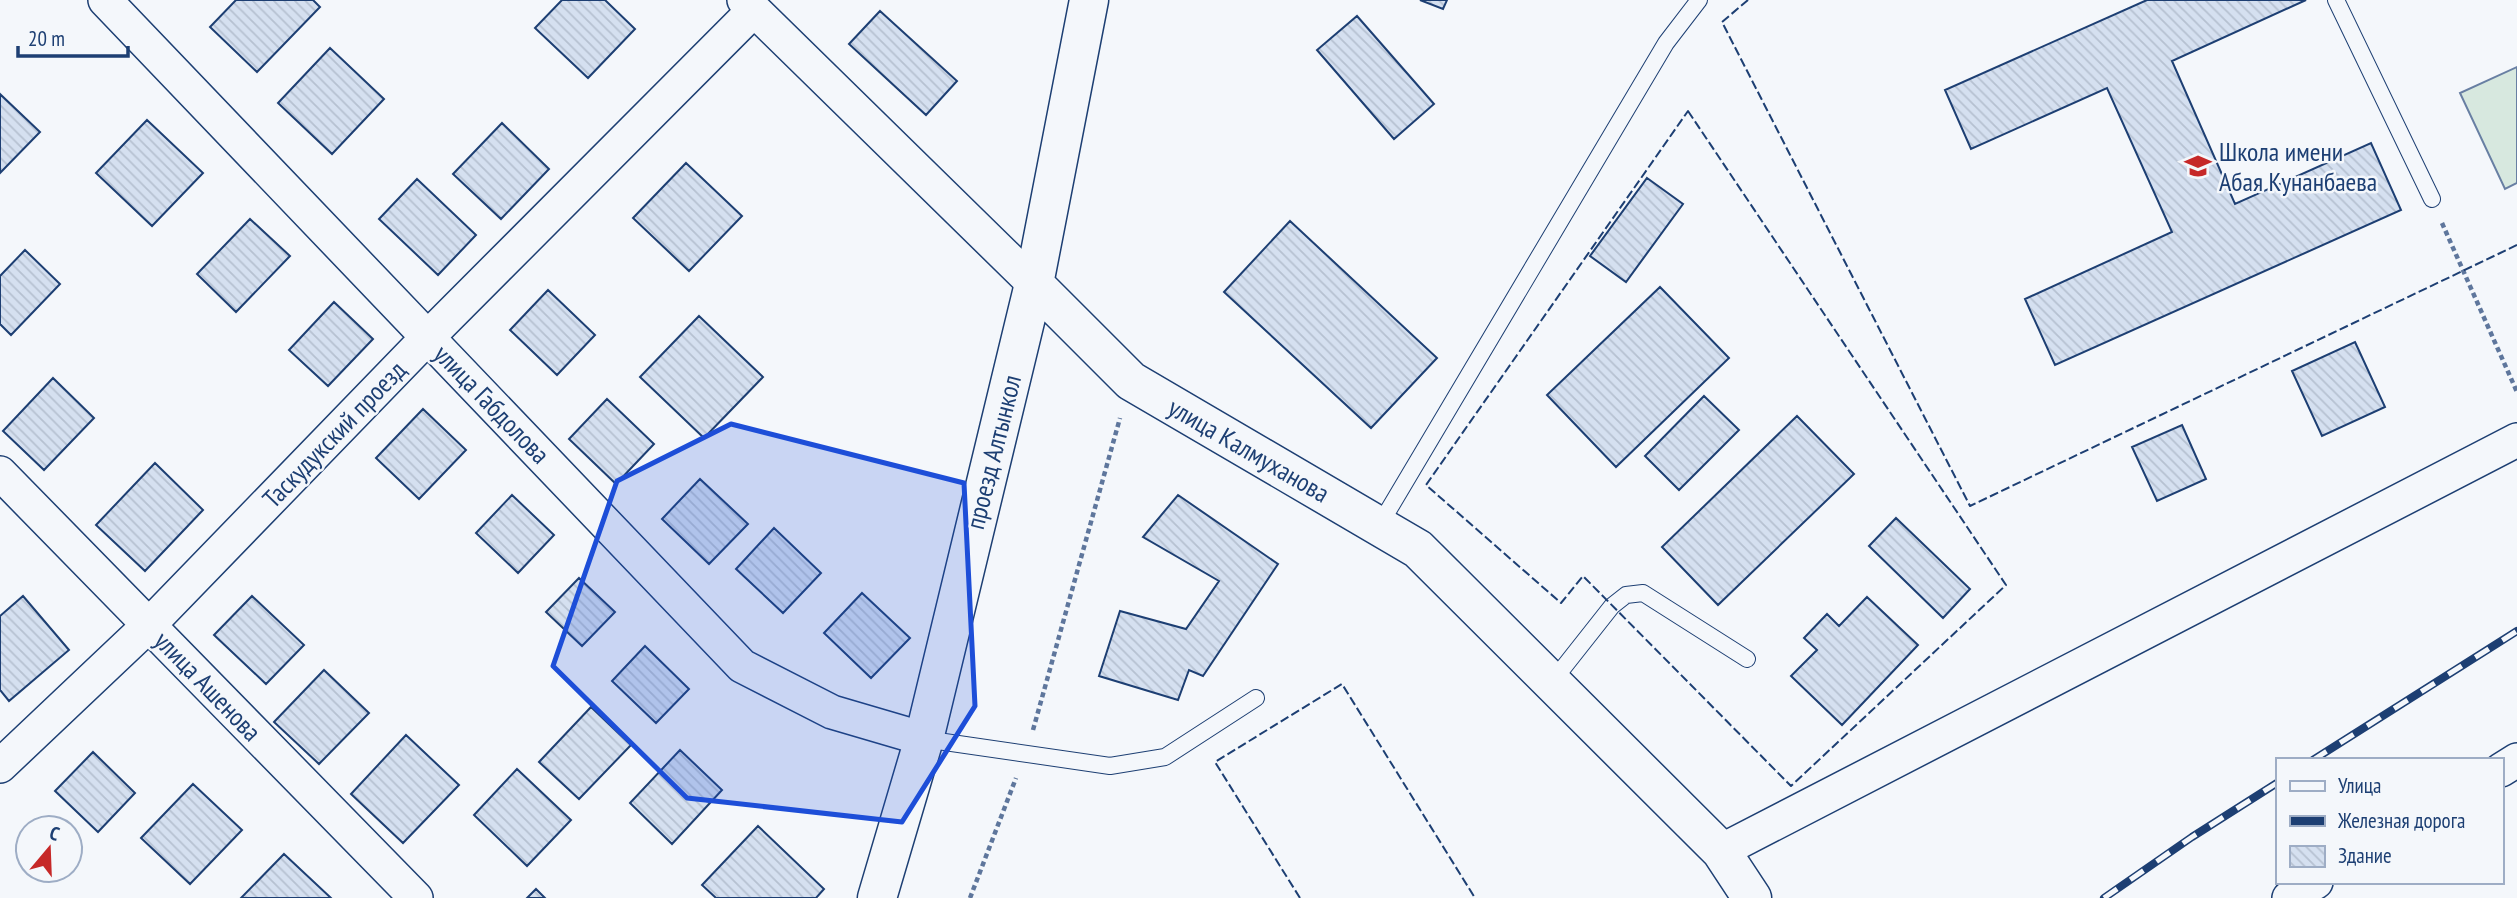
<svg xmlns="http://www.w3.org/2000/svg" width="2517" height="898" viewBox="0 0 2517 898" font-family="'PT Sans Narrow',sans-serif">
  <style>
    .green { fill: #d7e8df; stroke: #687fa3; stroke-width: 2 }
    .building { fill: url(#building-back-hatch); stroke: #1d3f73; stroke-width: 2 }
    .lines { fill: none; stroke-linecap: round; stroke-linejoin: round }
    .lane-casing { stroke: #1d3f73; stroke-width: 18 }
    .street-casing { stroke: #1d3f73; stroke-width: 36 }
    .secondary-casing { stroke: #1d3f73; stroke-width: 41 }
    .path { stroke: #5e769c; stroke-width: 4.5; stroke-dasharray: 5 3.5; stroke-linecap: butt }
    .lane { stroke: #f4f7fb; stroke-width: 16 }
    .street { stroke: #f4f7fb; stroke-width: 33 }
    .secondary { stroke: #f4f7fb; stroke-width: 38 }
    .rail-casing { stroke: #1d3f73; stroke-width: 8 }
    .rail { stroke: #f4f7fb; stroke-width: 5; stroke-dasharray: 16; stroke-linecap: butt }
    .fence { stroke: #1d3f73; stroke-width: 2; stroke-dasharray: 9 3.5; stroke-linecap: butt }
    .marked { fill: #1d4ed8; fill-opacity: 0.2; stroke: #1d4ed8; stroke-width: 5; stroke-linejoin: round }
    .labels { text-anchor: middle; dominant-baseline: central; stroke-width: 5; stroke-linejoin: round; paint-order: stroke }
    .poi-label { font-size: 26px; fill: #1d3f73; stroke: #f4f7fb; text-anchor: start }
    .street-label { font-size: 26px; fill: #1d3f73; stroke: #f4f7fb }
  </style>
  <defs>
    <pattern id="building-back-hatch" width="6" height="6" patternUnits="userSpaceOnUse" patternTransform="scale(1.75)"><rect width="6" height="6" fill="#d5e0f0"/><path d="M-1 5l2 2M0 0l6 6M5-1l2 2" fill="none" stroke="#b6c1d1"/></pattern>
  </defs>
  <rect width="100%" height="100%" fill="#f4f7fb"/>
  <path class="green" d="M 2517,67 L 2517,183 L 2505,189 L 2460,93 Z"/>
  <path class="building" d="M 236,0 L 313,0 L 320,7 L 257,72 L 210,27 Z
    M 562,0 L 605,0 L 635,29 L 588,78 L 535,28 Z
    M 1420,0 L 1447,0 L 1443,9 Z
    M 2147,0 L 2306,0 L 2172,61 L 2235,204 L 2371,143 L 2401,210 L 2055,365 L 2025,299 L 2172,232 L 2107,88 L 1971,149 L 1945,90 Z
    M 880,11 L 957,81 L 926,115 L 849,44 Z
    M 1357,16 L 1434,104 L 1394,139 L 1317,50 Z
    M 330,48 L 384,99 L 332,154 L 278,103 Z
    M 0,94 L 40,132 L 0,173 Z
    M 147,120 L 203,173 L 152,226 L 96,173 Z
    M 502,123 L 549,169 L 501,219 L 453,174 Z
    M 686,163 L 742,216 L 689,271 L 633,218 Z
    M 1647,178 L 1683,204 L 1626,282 L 1590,256 Z
    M 417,179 L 476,235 L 438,275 L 379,219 Z
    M 250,219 L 290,256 L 236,312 L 197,274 Z
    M 1290,221 L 1437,358 L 1371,428 L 1224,292 Z
    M 25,250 L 60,284 L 11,335 L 0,324 L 0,276 Z
    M 1660,287 L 1729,358 L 1616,467 L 1547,395 Z
    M 548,290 L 595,335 L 557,375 L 510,330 Z
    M 334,302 L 373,339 L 328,386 L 289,350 Z
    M 699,316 L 763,377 L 704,438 L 640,377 Z
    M 2355,342 L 2385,407 L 2322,436 L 2292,371 Z
    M 53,378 L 94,418 L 44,470 L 3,431 Z
    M 1704,396 L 1739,430 L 1679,490 L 1645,456 Z
    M 607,399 L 654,444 L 616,484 L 569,439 Z
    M 423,409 L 466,450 L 419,499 L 376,458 Z
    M 1797,416 L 1854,474 L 1718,605 L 1662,547 Z
    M 2182,425 L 2206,479 L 2157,501 L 2132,447 Z
    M 155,463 L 203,510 L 145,571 L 96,525 Z
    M 700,479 L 748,524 L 709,564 L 662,519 Z
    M 512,495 L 554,535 L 518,573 L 476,533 Z
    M 1178,495 L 1278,564 L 1203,676 L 1189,670 L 1178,700 L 1099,676 L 1120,611 L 1186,629 L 1219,581 L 1143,537 Z
    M 1896,518 L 1970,589 L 1943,618 L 1869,546 Z
    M 774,528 L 821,573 L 783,613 L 736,569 Z
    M 579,578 L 615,612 L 582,646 L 546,612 Z
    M 862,593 L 910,638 L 871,678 L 824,633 Z
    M 23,596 L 69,650 L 9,701 L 0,690 L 0,616 Z
    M 252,596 L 304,645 L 266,684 L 214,635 Z
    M 1867,597 L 1918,645 L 1842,725 L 1791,676 L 1817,650 L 1804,638 L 1827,614 L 1839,626 Z
    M 645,646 L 689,689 L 656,723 L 612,681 Z
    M 324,670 L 369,713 L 319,764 L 274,722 Z
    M 591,707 L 631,745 L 579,799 L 539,762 Z
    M 406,735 L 459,785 L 403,843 L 351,794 Z
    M 680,750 L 722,790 L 672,844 L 630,803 Z
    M 93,752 L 135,793 L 98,832 L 55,791 Z
    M 517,769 L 571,820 L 527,866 L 474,815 Z
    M 193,784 L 242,830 L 190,884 L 141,838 Z
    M 758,826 L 824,889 L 816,898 L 716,898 L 702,885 Z
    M 284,854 L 331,898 L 241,898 Z
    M 536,889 L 545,898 L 527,898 Z"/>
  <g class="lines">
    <g class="lane-casing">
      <path id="lane" d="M 2336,0 L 2432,199
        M 1379,526 L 1666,43 L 1699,0
        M 1552,682 L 1612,606 L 1626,595 L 1643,593 L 1747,659
        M 924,739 L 1110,766 L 1165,757 L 1256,698"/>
    </g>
    <g class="street-casing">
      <path id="street" d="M 105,0 L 742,666 L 832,712 L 924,739
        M 744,0 L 1034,284
        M 0,473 L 416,898
        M 0,766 L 149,625 L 428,337 L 754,10
        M 2501,770 L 2517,760
        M 1721,851 L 2517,440
        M 2289,898 L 2316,882"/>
    </g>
    <g class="secondary-casing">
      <path id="secondary" d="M 1034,284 L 1131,381 L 1418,549 L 1721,851 L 1752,898
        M 877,898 L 924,739 L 1034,284 L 1089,0"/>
    </g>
    <path class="path" d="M 2442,223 L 2517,392
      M 1033,730 L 1120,418
      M 970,898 L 1016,778"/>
    <use href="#lane" class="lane"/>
    <use href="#street" class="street"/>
    <use href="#secondary" class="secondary"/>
    <g class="rail-casing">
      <path id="rail" d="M 2313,760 L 2517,631
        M 2104,898 L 2192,837 L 2277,783"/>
    </g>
    <use href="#rail" class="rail"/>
    <path class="fence" d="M 1748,0 L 1722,22 L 1970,506 L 2517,245
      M 1688,111 L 2006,585 L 1791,786 L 1583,576 L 1561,603 L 1426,485 Z
      M 1300,898 L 1215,762 L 1342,684 L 1475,898"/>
  </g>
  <path class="marked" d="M 731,424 L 964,483 L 975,706 L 902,822 L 687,798 L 553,666 L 617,481 Z"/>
  <defs>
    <g id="school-bare" transform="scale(2.1)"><path d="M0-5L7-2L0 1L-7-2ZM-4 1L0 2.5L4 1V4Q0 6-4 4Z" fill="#c62828" stroke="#f4f7fb" stroke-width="2.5" paint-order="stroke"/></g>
  </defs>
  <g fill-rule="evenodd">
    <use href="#school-bare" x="2198" y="166"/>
  </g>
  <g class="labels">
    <g class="poi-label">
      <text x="2219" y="151">Школа имени<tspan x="2219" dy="30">Абая Кунанбаева</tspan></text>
    </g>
    <g class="street-label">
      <text transform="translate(492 404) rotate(46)">улица Габдолова</text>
      <text transform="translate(334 434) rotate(-46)">Таскудукский проезд</text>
      <text transform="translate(1249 450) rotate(30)">улица Калмуханова</text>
      <text transform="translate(993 452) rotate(-76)">проезд Алтынкол</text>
      <text transform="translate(208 686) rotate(46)">улица Ашенова</text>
    </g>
  </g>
  <rect x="2276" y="758" width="228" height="126" fill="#f4f7fb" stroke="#9eadc5" stroke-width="2"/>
  <rect x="2290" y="781" width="35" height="10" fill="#f4f7fb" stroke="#9eadc5" stroke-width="2"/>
  <text x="2338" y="793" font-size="21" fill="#1d3f73">Улица</text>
  <rect x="2290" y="816" width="35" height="10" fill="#1d3f73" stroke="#9eadc5" stroke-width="2"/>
  <text x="2338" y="828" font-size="21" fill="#1d3f73">Железная дорога</text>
  <rect x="2290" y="846" width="35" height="21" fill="url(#building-back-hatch)" stroke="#9eadc5" stroke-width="2"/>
  <text x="2338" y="863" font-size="21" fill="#1d3f73">Здание</text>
  <g transform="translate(49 849) rotate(19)"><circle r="33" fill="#f4f7fb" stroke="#9eadc5" stroke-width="2"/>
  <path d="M0-5L12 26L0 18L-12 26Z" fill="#c62828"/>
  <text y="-10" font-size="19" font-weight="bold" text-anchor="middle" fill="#1d3f73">С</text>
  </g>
  <path d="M18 46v10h110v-10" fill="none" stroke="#1d3f73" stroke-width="3.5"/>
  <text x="28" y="46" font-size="21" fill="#1d3f73" stroke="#f4f7fb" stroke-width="5" paint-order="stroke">20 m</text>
</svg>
